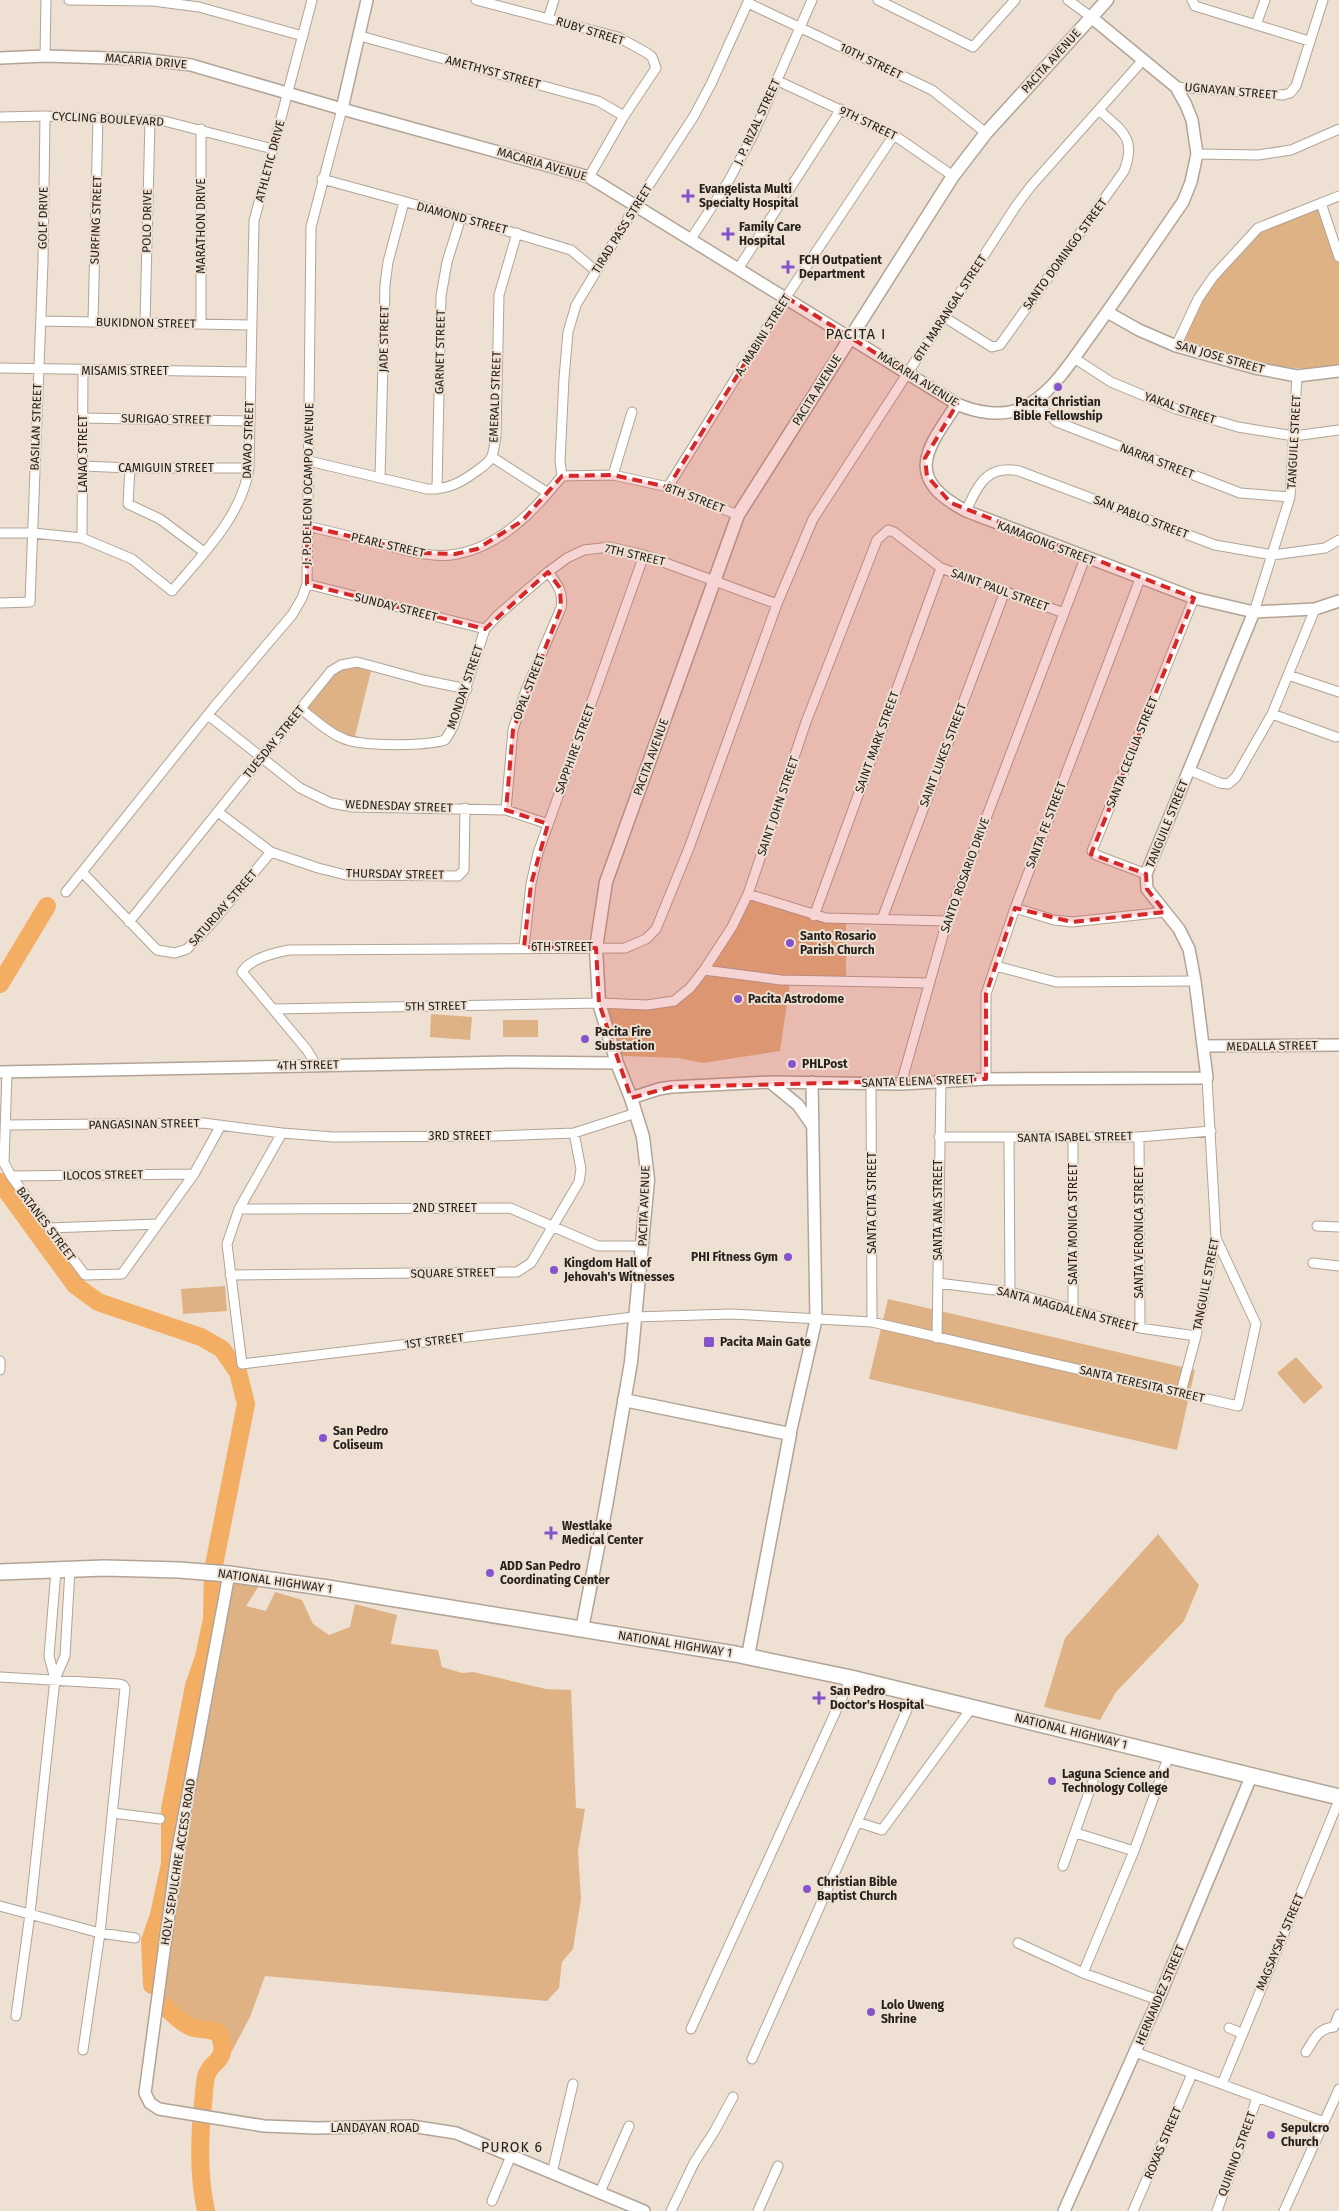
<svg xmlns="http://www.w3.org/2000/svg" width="1339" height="2211" viewBox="0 0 1339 2211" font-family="'Fira Sans',sans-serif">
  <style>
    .green { fill: #deb284 }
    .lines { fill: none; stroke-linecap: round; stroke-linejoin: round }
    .river { stroke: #f3ae63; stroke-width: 18 }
    .minor-casing { stroke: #b1a497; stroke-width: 11 }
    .tertiary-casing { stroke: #b1a497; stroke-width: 14 }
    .secondary-casing { stroke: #b1a497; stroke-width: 15 }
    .trunk-casing { stroke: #b1a497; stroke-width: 18 }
    .minor { stroke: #fff; stroke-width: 9 }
    .tertiary { stroke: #fff; stroke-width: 11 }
    .secondary { stroke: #fff; stroke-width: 12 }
    .trunk { stroke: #fff; stroke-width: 15 }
    .marked { fill: #d62828; fill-opacity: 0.2; stroke: #d62828; stroke-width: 4; stroke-dasharray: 10 6; stroke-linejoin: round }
    .poi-dot { fill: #8554cd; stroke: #eee0d2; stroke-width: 2 }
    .labels { text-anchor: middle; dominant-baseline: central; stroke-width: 4; stroke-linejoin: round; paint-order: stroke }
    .street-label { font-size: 12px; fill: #25201b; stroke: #eee0d2 }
    .poi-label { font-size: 12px; font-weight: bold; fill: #25201b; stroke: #eee0d2; text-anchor: start }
    .neighbourhood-label { font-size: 14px; letter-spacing: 1px; fill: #25201b; stroke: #eee0d2 }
    .quarter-label { font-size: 15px; letter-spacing: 1px; fill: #25201b; stroke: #eee0d2 }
  </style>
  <rect width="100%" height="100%" fill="#eee0d2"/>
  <path class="green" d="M 1321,203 L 1339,257 L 1339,364 C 1288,376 1230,360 1182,343 L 1198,299 L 1258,228 Z
    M 341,665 L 372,667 L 354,740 L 340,738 L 301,709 Z
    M 751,898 L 846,920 L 846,981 L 781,980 L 707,970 L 746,903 Z
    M 704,970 L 790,983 L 780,1051 L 703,1063 L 678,1058 L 623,1056 L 601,1003 L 675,1001 Z
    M 431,1014 L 472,1017 L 470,1040 L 430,1037 Z
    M 503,1020 L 538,1020 L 538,1037 L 503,1037 Z
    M 225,1286 L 227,1311 L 183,1314 L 181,1289 Z
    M 888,1299 L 1195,1370 L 1177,1450 L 869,1379 Z
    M 1296,1357 L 1323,1387 L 1304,1404 L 1277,1373 Z
    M 1158,1534 L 1199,1585 L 1184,1621 L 1116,1692 L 1100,1720 L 1044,1707 L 1065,1638 Z
    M 219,1584 L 260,1584 L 246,1606 L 266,1611 L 275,1592 L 302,1600 L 313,1624 L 329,1635 L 350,1627 L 355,1604 L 397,1615 L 391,1644 L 438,1650 L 442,1667 L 462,1673 L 473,1672 L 546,1689 L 571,1690 L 576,1808 L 585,1809 L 578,1851 L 581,1899 L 573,1949 L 562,1962 L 559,1988 L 547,2001 L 265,1976 L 250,2017 L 232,2051 L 220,2059 L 223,2044 L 219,2033 L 210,2029 L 194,2028 L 179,2020 L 164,2006 L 152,1985 L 150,1941 L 159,1915 L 170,1864 L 177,1805 L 202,1680 L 219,1626 Z"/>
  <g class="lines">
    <path class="river" d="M 0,984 L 47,906
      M 0,1182 L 75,1285 L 98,1302 L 201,1337 L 222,1349 L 238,1372 L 246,1404 L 213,1570 L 212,1619 L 204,1657 L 194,1686 L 170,1809 L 170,1864 L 159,1915 L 150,1941 L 152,1985
      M 164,2006 C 173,2014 183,2025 194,2028 C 203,2030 210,2029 219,2033 C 230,2064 211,2058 206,2077 C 204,2085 204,2095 203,2104 C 199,2140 198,2175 206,2211"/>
    <g class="minor-casing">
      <path id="minor" d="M 69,0 L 153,1 L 199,7 L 303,36
        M 476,0 L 618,37 L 647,53 L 652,57 L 656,68 L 624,116 L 589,177
        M 878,0 L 973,47 L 1015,0
        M 1068,0 L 1091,17
        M 1192,0 L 1195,6 L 1309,41
        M 748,3 L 932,90 L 986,133
        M 548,19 L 554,0
        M 1256,25 L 1265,0
        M 360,36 L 598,101 L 624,116
        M 45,56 L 46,0
        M 776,80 L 894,135 L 953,176
        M 1176,87 L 1283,95 L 1290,93 L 1296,86 L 1323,0
        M 0,117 L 45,116 L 164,121 L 273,149
        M 1197,154 L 1258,155 L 1291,150 L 1339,129
        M 322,179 L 461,217 L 571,250 L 596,271
        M 1321,203 L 1339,257
        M 691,239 L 728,182 L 752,137 L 812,0
        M 738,269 L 841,109
        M 944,317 L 992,347 L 1000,345 L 1124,171 C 1137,138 1122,131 1099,110
        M 41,321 L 250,325
        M 93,322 L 98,118
        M 145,323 L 150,120
        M 201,324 L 201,129
        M 1176,346 L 1198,299 L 1213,277 L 1258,228 L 1339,196
        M 1074,358 L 1111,382 L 1176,409 L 1238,427 L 1294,436 L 1339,430
        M 0,368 L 251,372
        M 1033,401 L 1057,422 L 1240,493 L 1290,497
        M 83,418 L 249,421
        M 492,457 L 548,493
        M 309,461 L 427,489 C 448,490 462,482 478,470 C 483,466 490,462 492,456 C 494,450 495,442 496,436 L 499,295 L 517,233
        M 83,466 L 130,468 L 249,468
        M 130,468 L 128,504 L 160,519 L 204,552
        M 613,475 L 632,412
        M 562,476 L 560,461 L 564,378 L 568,332 L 576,305 L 636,205 L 694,116 L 711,84 L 749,0
        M 562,476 L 613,475 L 668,487 L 738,515
        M 380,478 L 385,285 L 388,262 L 404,202
        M 668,487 L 786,297 L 894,135
        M 437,489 L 441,296 L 447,262 L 461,217
        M 966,511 C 978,485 987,464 1019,471 L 1215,545 L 1273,555 L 1325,548 L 1339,540
        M 307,526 C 332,532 357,538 382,544 C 406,550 432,559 457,554 C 501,546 535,510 562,476
        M 0,533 L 33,533 L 82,538 L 132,559 L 172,591 C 202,555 242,516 249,468 L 254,221 L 312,0
        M 82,538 L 83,371
        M 307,584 L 485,629
        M 0,603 L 30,602 L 43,262 L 45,116
        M 1254,612 L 1290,497 L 1297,376
        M 1288,675 L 1339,692
        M 301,709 C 313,718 327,732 342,738 C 361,747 425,746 445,740 L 453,727 L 485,629 L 498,615 L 548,572 L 567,558 L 584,550 L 610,547 L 644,555 L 777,604
        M 1272,714 L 1336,737
        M 208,715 L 300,788 L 331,803 L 353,807 L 506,810 L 548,824
        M 1189,770 L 1220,783 L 1228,784 L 1236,777 L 1272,714 L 1315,609
        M 506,810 L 513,730 L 526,690 L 561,608 C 564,592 557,584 548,572
        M 218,812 L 271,852 L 318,868 L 346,875 L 458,876 L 464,870 L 465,808
        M 82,872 L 157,950 L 175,953 L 187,949 L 210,925 L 271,852
        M 1146,874 L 1096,855 L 1092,851 L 1194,598
        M 66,892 L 214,707 L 292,615 L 302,598 L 307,584 L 311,227 L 342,109
        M 748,894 L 826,918 L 947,921
        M 1015,908 L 1054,920 L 1072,922 L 1165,912
        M 814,916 L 941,568
        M 882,919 L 1005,591
        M 129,922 L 331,671 L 341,665 L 357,662 L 423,680 L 467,689
        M 524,947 L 531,884 L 538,853 L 644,555
        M 996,966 L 1056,982 L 1195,981
        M 704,970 L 781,980 L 928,983
        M 274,1009 L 599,1003 L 647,1005 L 674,1001 L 690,988 L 704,970 L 732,927 L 748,894 L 806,722 L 877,540 L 888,530 L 894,532 L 941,568 L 1064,613
        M 316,1065 L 307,1050 L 242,972 C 251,958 274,953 289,950 L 625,948 L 646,939 L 656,929 L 689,848 L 777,604 L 813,519 L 1016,206 L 1031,186 L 1143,60
        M 7,1072 L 4,1163 L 11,1176 L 85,1275 L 122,1274 L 194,1174 L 221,1125
        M 986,1079 L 986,994 L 1015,908 L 1140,579
        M 871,1083 L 872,1322
        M 901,1084 L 947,921 L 1085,558
        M 5,1125 L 203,1123 L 282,1133 L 333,1137 L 494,1136 L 574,1133 L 636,1113
        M 282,1133 L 239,1209 L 227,1244 L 242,1364 L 634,1317 L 732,1314 L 872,1322 L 1238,1406 L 1256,1324 L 1216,1238
        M 939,1137 L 1139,1137 L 1211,1131
        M 1139,1137 L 1140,1328
        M 1009,1138 L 1010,1292
        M 1073,1138 L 1073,1311
        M 11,1176 L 194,1174
        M 239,1209 L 510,1208 L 598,1246 L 643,1246
        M 1317,1226 L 1339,1227
        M 49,1228 L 158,1224
        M 1313,1263 L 1339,1266
        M 230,1275 L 517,1272 L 531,1263 L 579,1182 L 581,1169 L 574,1133
        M 938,1283 L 1010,1292 L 1140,1328 L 1196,1336
        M 937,1338 L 941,1082
        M 0,1361 L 0,1370
        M 1181,1392 L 1196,1336 L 1216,1238 L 1207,1078
        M 0,1677 L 119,1684 L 123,1685 L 125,1688 L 100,1933 L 83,2050
        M 55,1679 L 49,1656 L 56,1570
        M 113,1813 L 160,1819
        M 857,1822 L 882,1830 L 973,1706
        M 1076,1833 L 1134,1851
        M 1063,1866 L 1093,1781
        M 0,1906 L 100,1933 L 135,1938
        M 1018,1943 L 1083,1973 L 1158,2000
        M 1083,1973 L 1134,1851 L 1169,1755
        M 16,2016 L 30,1914 L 55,1679 L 65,1656 L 70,1569
        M 1229,2028 L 1241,2033
        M 691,2029 L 851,1678
        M 1135,2052 L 1324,2122
        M 1306,2052 C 1314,2040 1318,2028 1334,2027 L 1339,2014
        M 752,2059 L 914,1694
        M 1222,2084 L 1339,1800
        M 552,2173 L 573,2084
        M 600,2192 L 629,2126
        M 492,2201 L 511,2156
        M 671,2211 L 694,2163 L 714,2132 L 733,2097
        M 758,2211 L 778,2166
        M 1133,2211 L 1192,2074
        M 1217,2211 L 1257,2098
        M 1284,2211 L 1339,2089"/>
    </g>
    <g class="tertiary-casing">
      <path id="tertiary" d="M 0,58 L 45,56 L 142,59 L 191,65 L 342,109 L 589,177 L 957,404 C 975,412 1000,417 1020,409 C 1052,395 1072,360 1092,333 C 1123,290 1153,245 1183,202 L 1191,182 L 1197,154 L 1192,120 L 1186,105 L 1176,87 L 1091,17
        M 342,109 L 367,0
        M 1107,312 L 1139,330 L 1176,346 L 1255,368 L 1297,376 L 1339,371
        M 957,404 C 925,451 904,478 966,511 L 1194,598 L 1254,612 L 1315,609 L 1339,601
        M 1204,1046 L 1339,1045
        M 0,1072 L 511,1062 L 617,1063
        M 770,1082 L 798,1105 L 812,1125
        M 631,1098 L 659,1089 L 671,1087 L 770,1082 L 901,1084 L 986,1079 L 1207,1078 L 1195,981 L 1189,949 L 1179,929 L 1147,889 L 1146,874 L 1254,612
        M 790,1434 L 816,1320 L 812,1082
        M 229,1574 L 177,1854 L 145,2093 L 150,2103 L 159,2109 L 264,2126 L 317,2128 L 411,2126 L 456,2133 L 644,2211
        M 1064,2211 L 1158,2000 L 1251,1777"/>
    </g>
    <g class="secondary-casing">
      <path id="secondary" d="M 624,1400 L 790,1434 L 748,1656
        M 582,1629 L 606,1506 L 631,1362 L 648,1180 L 643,1137 L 631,1098 L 617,1063 L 599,1003 L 596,948 L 606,882 L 738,515 L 953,176 L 986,133 L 1107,0"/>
    </g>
    <g class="trunk-casing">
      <path id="trunk" d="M 0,1572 L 104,1568 L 179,1570 L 229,1574 L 328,1588 L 735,1654 L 851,1678 L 1339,1797"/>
    </g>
    <use href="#minor" class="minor"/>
    <use href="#tertiary" class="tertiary"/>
    <use href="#secondary" class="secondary"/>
    <use href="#trunk" class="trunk"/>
  </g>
  <path class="marked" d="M 786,297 L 957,404 L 925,458 L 927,476 L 951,503 L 1194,598 L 1091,854 L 1146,874 L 1147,889 L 1165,912 L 1072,922 L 1015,908 L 986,994 L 986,1079 L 671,1087 L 631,1098 L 599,1003 L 596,948 L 524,947 L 531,884 L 548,824 L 506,810 L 513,730 L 561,608 L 560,588 L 548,572 L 485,629 L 307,584 L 307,526 L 421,553 L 455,554 L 477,549 L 522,521 L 562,476 L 613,475 L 668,487 Z"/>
  <g class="poi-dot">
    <path d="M685.5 188.5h5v5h5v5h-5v5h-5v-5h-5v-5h5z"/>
    <path d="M725.5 226.5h5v5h5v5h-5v5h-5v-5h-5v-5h5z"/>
    <path d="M785.5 259.5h5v5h5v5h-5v5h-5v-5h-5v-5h5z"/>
    <circle cx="1058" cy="387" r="5"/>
    <circle cx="790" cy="943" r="5"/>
    <circle cx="738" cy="999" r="5"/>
    <circle cx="585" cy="1039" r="5"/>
    <circle cx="792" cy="1064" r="5"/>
    <circle cx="788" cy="1257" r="5"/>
    <circle cx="554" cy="1270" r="5"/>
    <rect x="703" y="1336" width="12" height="12" rx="2.5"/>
    <circle cx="323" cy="1438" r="5"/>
    <path d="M548.5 1525.5h5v5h5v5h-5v5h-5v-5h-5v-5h5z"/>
    <circle cx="490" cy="1573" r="5"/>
    <path d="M816.5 1690.5h5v5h5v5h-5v5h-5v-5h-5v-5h5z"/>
    <circle cx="1052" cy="1781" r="5"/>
    <circle cx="807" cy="1889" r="5"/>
    <circle cx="871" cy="2012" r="5"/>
    <circle cx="1271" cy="2135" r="5"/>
  </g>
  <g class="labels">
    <g class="street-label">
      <text transform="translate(590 31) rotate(17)">RUBY STREET</text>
      <text transform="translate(146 61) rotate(5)">MACARIA DRIVE</text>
      <text transform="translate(871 61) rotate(26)">10TH STREET</text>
      <text transform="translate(1051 61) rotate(-48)">PACITA AVENUE</text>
      <text transform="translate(493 72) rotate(15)">AMETHYST STREET</text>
      <text transform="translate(1231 91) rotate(5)">UGNAYAN STREET</text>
      <text transform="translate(108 119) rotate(3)">CYCLING BOULEVARD</text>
      <text transform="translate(757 122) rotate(-65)">J. P. RIZAL STREET</text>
      <text transform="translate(868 123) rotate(26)">9TH STREET</text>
      <text transform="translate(270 161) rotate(-75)">ATHLETIC DRIVE</text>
      <text transform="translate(542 164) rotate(16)">MACARIA AVENUE</text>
      <text transform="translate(43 218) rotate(-89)">GOLF DRIVE</text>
      <text transform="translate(462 218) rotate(15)">DIAMOND STREET</text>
      <text transform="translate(96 220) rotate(-88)">SURFING STREET</text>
      <text transform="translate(147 221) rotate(-89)">POLO DRIVE</text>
      <text transform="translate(201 226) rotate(-90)">MARATHON DRIVE</text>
      <text transform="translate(622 229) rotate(-58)">TIRAD PASS STREET</text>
      <text transform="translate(1065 254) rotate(-54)">SANTO DOMINGO STREET</text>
      <text transform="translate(950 308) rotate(-57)">6TH MARANGAL STREET</text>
      <text transform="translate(146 323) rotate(1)">BUKIDNON STREET</text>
      <text transform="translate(763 335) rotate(-58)">A. MABINI STREET</text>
      <text transform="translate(384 339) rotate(-89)">JADE STREET</text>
      <text transform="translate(440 352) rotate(-89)">GARNET STREET</text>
      <text transform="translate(1220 357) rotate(16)">SAN JOSE STREET</text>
      <text x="125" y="371">MISAMIS STREET</text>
      <text transform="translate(918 379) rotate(32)">MACARIA AVENUE</text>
      <text transform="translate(817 390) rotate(-58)">PACITA AVENUE</text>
      <text transform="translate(495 397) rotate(-88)">EMERALD STREET</text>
      <text transform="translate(1180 408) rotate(19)">YAKAL STREET</text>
      <text transform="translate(166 419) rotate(1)">SURIGAO STREET</text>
      <text transform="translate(36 427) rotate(-88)">BASILAN STREET</text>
      <text transform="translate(248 440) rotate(-88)">DAVAO STREET</text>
      <text transform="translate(1294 442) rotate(-87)">TANGUILE STREET</text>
      <text transform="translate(83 454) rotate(-90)">LANAO STREET</text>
      <text transform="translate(1157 461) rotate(21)">NARRA STREET</text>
      <text x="166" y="468">CAMIGUIN STREET</text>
      <text transform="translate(308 484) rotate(-89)">J. P. DE LEON OCAMPO AVENUE</text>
      <text transform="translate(695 498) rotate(21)">8TH STREET</text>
      <text transform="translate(1141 517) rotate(21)">SAN PABLO STREET</text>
      <text transform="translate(1046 543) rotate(21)">KAMAGONG STREET</text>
      <text transform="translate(388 545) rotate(13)">PEARL STREET</text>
      <text transform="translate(635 555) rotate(13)">7TH STREET</text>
      <text transform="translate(1000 590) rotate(20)">SAINT PAUL STREET</text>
      <text transform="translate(396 607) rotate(14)">SUNDAY STREET</text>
      <text transform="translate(465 687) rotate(-71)">MONDAY STREET</text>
      <text transform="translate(529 687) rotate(-69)">OPAL STREET</text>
      <text transform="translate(274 742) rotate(-51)">TUESDAY STREET</text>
      <text transform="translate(877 742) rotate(-70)">SAINT MARK STREET</text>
      <text transform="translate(575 749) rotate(-70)">SAPPHIRE STREET</text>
      <text transform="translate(1132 752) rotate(-68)">SANTA CECILIA STREET</text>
      <text transform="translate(943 755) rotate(-69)">SAINT LUKES STREET</text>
      <text transform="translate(651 757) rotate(-70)">PACITA AVENUE</text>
      <text transform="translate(399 806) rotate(2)">WEDNESDAY STREET</text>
      <text transform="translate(778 806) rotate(-71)">SAINT JOHN STREET</text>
      <text transform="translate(1167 824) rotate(-68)">TANGUILE STREET</text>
      <text transform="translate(1046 825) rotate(-69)">SANTA FE STREET</text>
      <text transform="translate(395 874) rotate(1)">THURSDAY STREET</text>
      <text transform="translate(965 875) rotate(-70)">SANTO ROSARIO DRIVE</text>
      <text transform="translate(223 908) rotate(-49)">SATURDAY STREET</text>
      <text x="562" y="947">6TH STREET</text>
      <text transform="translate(436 1006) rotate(-1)">5TH STREET</text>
      <text transform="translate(1272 1046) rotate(-1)">MEDALLA STREET</text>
      <text transform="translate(308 1065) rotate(-1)">4TH STREET</text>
      <text transform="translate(918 1081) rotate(-2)">SANTA ELENA STREET</text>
      <text transform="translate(144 1124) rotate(-1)">PANGASINAN STREET</text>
      <text x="460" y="1136">3RD STREET</text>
      <text transform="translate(1075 1137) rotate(-1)">SANTA ISABEL STREET</text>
      <text transform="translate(103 1175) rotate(-1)">ILOCOS STREET</text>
      <text transform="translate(872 1203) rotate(-90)">SANTA CITA STREET</text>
      <text transform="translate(644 1206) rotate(-88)">PACITA AVENUE</text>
      <text x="445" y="1208">2ND STREET</text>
      <text transform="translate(938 1210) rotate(-90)">SANTA ANA STREET</text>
      <text transform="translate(46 1224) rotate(53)">BATANES STREET</text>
      <text transform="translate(1073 1224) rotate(-90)">SANTA MONICA STREET</text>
      <text transform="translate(1139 1232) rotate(-90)">SANTA VERONICA STREET</text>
      <text transform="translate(453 1273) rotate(-1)">SQUARE STREET</text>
      <text transform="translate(1206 1284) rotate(-79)">TANGUILE STREET</text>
      <text transform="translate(1067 1309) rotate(15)">SANTA MAGDALENA STREET</text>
      <text transform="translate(434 1341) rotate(-7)">1ST STREET</text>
      <text transform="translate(1142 1384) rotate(13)">SANTA TERESITA STREET</text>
      <text transform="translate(275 1581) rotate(8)">NATIONAL HIGHWAY 1</text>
      <text transform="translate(675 1644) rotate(9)">NATIONAL HIGHWAY 1</text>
      <text transform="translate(1071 1731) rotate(14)">NATIONAL HIGHWAY 1</text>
      <text transform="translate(178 1862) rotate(-81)">HOLY SEPULCHRE ACCESS ROAD</text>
      <text transform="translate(1280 1942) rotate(-67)">MAGSAYSAY STREET</text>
      <text transform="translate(1160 1995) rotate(-67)">HERNANDEZ STREET</text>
      <text x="375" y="2128">LANDAYAN ROAD</text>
      <text transform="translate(1163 2143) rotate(-67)">ROXAS STREET</text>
      <text transform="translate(1237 2154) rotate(-70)">QUIRINO STREET</text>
    </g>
    <g class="poi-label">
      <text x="699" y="189">Evangelista Multi<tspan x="699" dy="14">Specialty Hospital</tspan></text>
      <text x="739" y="227">Family Care<tspan x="739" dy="14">Hospital</tspan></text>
      <text x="799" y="260">FCH Outpatient<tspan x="799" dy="14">Department</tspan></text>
      <text x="1058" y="402" text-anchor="middle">Pacita Christian<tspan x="1058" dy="14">Bible Fellowship</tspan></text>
      <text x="800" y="936">Santo Rosario<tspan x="800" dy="14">Parish Church</tspan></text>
      <text x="748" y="999">Pacita Astrodome</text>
      <text x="595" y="1032">Pacita Fire<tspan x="595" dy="14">Substation</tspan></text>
      <text x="802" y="1064">PHLPost</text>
      <text x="778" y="1257" text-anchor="end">PHI Fitness Gym</text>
      <text x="564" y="1263">Kingdom Hall of<tspan x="564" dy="14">Jehovah's Witnesses</tspan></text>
      <text x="720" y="1342">Pacita Main Gate</text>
      <text x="333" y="1431">San Pedro<tspan x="333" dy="14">Coliseum</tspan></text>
      <text x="562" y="1526">Westlake<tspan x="562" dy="14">Medical Center</tspan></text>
      <text x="500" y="1566">ADD San Pedro<tspan x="500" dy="14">Coordinating Center</tspan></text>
      <text x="830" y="1691">San Pedro<tspan x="830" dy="14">Doctor's Hospital</tspan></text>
      <text x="1062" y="1774">Laguna Science and<tspan x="1062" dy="14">Technology College</tspan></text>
      <text x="817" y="1882">Christian Bible<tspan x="817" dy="14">Baptist Church</tspan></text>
      <text x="881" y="2005">Lolo Uweng<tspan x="881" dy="14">Shrine</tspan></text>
      <text x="1281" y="2128">Sepulcro<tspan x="1281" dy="14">Church</tspan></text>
    </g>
    <g class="neighbourhood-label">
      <text x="512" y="2147">PUROK 6</text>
    </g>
    <g class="quarter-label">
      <text x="856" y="334">PACITA I</text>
    </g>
  </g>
</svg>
